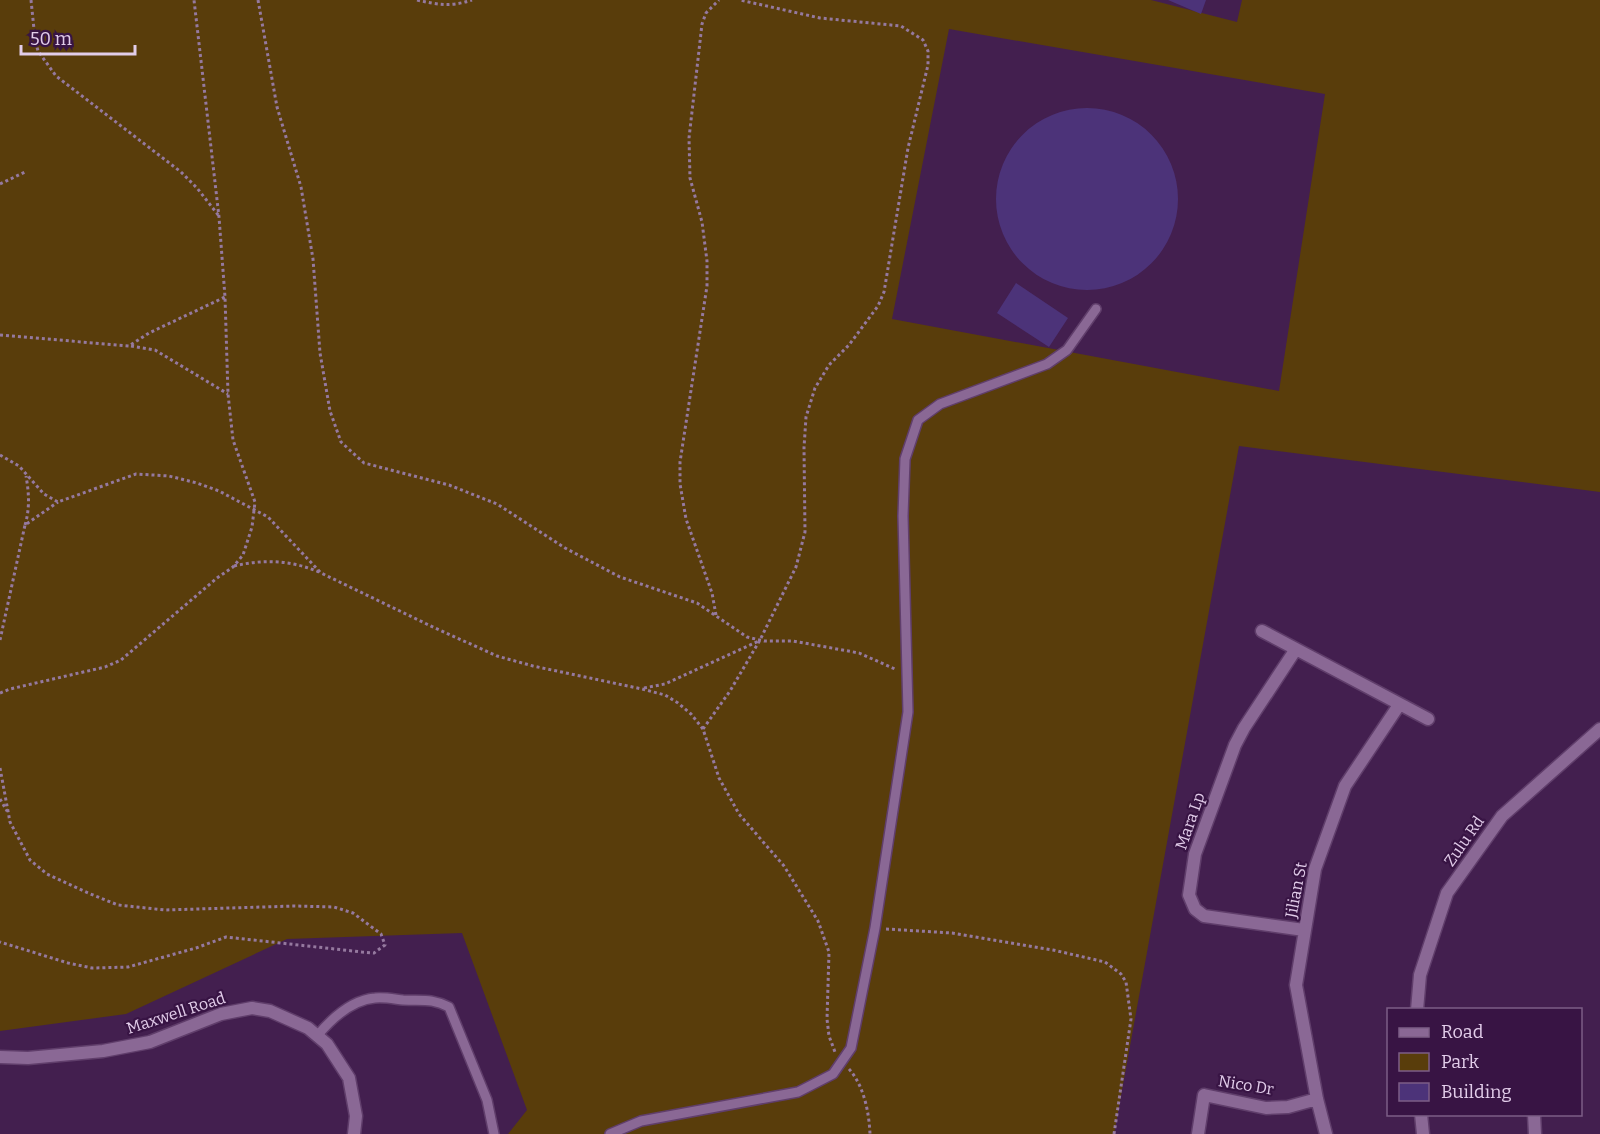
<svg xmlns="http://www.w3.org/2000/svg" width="1600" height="1134" viewBox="0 0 1600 1134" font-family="Bitter,serif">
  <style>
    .green { fill: #593d0b; fill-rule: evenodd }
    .building { fill: #4c3379 }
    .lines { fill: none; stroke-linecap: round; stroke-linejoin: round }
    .service-casing { stroke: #603e6b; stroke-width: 12 }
    .minor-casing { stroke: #603e6b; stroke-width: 15 }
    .path { stroke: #95799f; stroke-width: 3; stroke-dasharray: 3 3; stroke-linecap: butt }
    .service { stroke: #8a6895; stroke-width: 9 }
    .minor { stroke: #8a6895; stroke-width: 12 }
    .labels { text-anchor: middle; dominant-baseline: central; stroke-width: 4.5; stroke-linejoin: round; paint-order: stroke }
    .street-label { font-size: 16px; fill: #e2cdea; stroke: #381444 }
  </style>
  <rect width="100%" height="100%" fill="#431f4f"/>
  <path class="green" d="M 0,0 L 1151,0 L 1237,22 L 1242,0 L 1600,0 L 1600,492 L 1239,446 L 1114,1134 L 508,1134 L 527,1110 L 462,933 L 287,939 L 126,1014 L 0,1031 ZM 949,29 L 1325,94 L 1279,391 L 892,319 Z"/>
  <path class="building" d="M 1168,0 L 1206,0 L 1201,14 Z
    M996 199a91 91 0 1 1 182 0a91 91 0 1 1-182 0Z
    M 1016,283 L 1068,318 L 1049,347 L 997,313 Z"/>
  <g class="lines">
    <g class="service-casing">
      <path id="service" d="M 317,1036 C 332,1018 351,1000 375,998 C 384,997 394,999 403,1000 C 422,1001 432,998 449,1007 L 487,1100 L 494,1134
        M 610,1134 L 641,1121 L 798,1092 L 833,1074 L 851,1048 L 875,928 L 908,712 L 903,516 L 905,459 L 918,420 L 940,404 L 1047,364 L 1067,350 L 1096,309"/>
    </g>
    <g class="minor-casing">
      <path id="minor" d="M 1262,631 L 1428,719
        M 1296,649 L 1244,728 L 1235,745 L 1195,854 L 1189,895 L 1195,909 L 1204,916 L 1304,930
        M 1417,1010 L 1420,975 L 1447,893 L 1502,816 L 1600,729
        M 0,1057 L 28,1058 L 103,1051 L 150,1042 L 221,1014 L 252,1008 L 270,1011 L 308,1028 L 327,1044 L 349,1078 L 356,1116 L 354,1134
        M 1421,1114 L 1423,1134
        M 1534,1114 L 1535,1134
        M 1198,1134 L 1204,1095 L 1266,1108 L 1288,1107 L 1317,1099
        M 1326,1134 L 1317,1099 L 1296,985 L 1315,869 L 1345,786 L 1399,705"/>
    </g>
    <path class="path" d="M 31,0 L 35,39 L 38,51 L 56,76 L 181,172 L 197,188 L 219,216
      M 258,0 L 277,107 L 301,187 L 313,259 L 320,353 L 330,411 L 341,442 L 364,463 L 449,485 L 497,504 L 565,548 L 620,577 L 697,603 L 747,637 L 764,641 L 793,641 L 859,653 L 895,669
      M 417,0 C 439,5 450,7 472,0
      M 0,184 L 25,172
      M 0,335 L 129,346 L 149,333 L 225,297
      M 131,346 L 155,350 L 228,394
      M 0,455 L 19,466 L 44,494 L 58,502 L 136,474 L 169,476 L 197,483 L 219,491 L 268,517 L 321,573 L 435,628 L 497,656 L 533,666 L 642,689 L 665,695 L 678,703 L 691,714 L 703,729 L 719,778 L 739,814 L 784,866 L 818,921 L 829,952 L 827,1019 L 829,1036 L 835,1052
      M 25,525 C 30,508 29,493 26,476
      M 234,566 C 264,559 290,560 319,572
      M 716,615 L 712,593 L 686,519 L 680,484 L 680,462 L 707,286 L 707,261 L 702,222 L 690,178 L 689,138 L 702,24 L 706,13 L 719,0
      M 0,640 L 25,525 L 58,502
      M 644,688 L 665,684 L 759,641
      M 0,693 L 10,689 L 105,667 L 121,660 L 217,578 L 233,567 L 243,555 L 252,527 L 255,502 L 233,440 L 228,394 L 225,297 L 219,217 L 194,0
      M 703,729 L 730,691 L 760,640 L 796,567 L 805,532 L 804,448 L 806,417 L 815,388 L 829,365 L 849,345 L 878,306 L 884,292 L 908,148 L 928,65 L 928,51 L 923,40 L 901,26 L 820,18 L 740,0
      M 0,768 L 10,822 L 30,860 L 47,874 L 88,893 L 118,905 L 165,910 L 295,906 L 334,907 L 353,913 L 381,934 L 385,945 L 374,953 L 362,952 L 226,937 L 196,948 L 128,967 L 92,968 L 68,963 L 0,942
      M 0,799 L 7,811
      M 886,929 L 952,933 L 1053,950 L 1105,962 L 1121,974 L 1126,982 L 1131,1019 L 1114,1134
      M 849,1069 C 864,1086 869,1112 870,1134"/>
    <use href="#service" class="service"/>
    <use href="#minor" class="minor"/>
  </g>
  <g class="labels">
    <g class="street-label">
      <text transform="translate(1190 821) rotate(-71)">Mara Lp</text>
      <text transform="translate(1464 841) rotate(-55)">Zulu Rd</text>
      <text transform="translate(1296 890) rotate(-79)">Jilian St</text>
      <text transform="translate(176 1013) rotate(-18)">Maxwell Road</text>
      <text transform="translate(1246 1085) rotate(9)">Nico Dr</text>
    </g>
  </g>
  <rect x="1387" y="1008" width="195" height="108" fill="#381444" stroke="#7c5e86" stroke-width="1.5"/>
  <rect x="1399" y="1028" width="30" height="9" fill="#8a6895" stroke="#7c5e86" stroke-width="1.5"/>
  <text x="1441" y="1038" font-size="18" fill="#e2cdea">Road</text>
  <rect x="1399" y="1053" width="30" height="18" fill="#593d0b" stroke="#7c5e86" stroke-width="1.5"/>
  <text x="1441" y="1068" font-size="18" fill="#e2cdea">Park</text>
  <rect x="1399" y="1083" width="30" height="18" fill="#4c3379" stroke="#7c5e86" stroke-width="1.5"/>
  <text x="1441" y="1098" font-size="18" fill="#e2cdea">Building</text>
  <path d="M21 45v9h114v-9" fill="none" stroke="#e2cdea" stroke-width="3"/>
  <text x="30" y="45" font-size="18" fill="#e2cdea" stroke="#381444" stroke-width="4.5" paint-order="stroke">50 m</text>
</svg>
